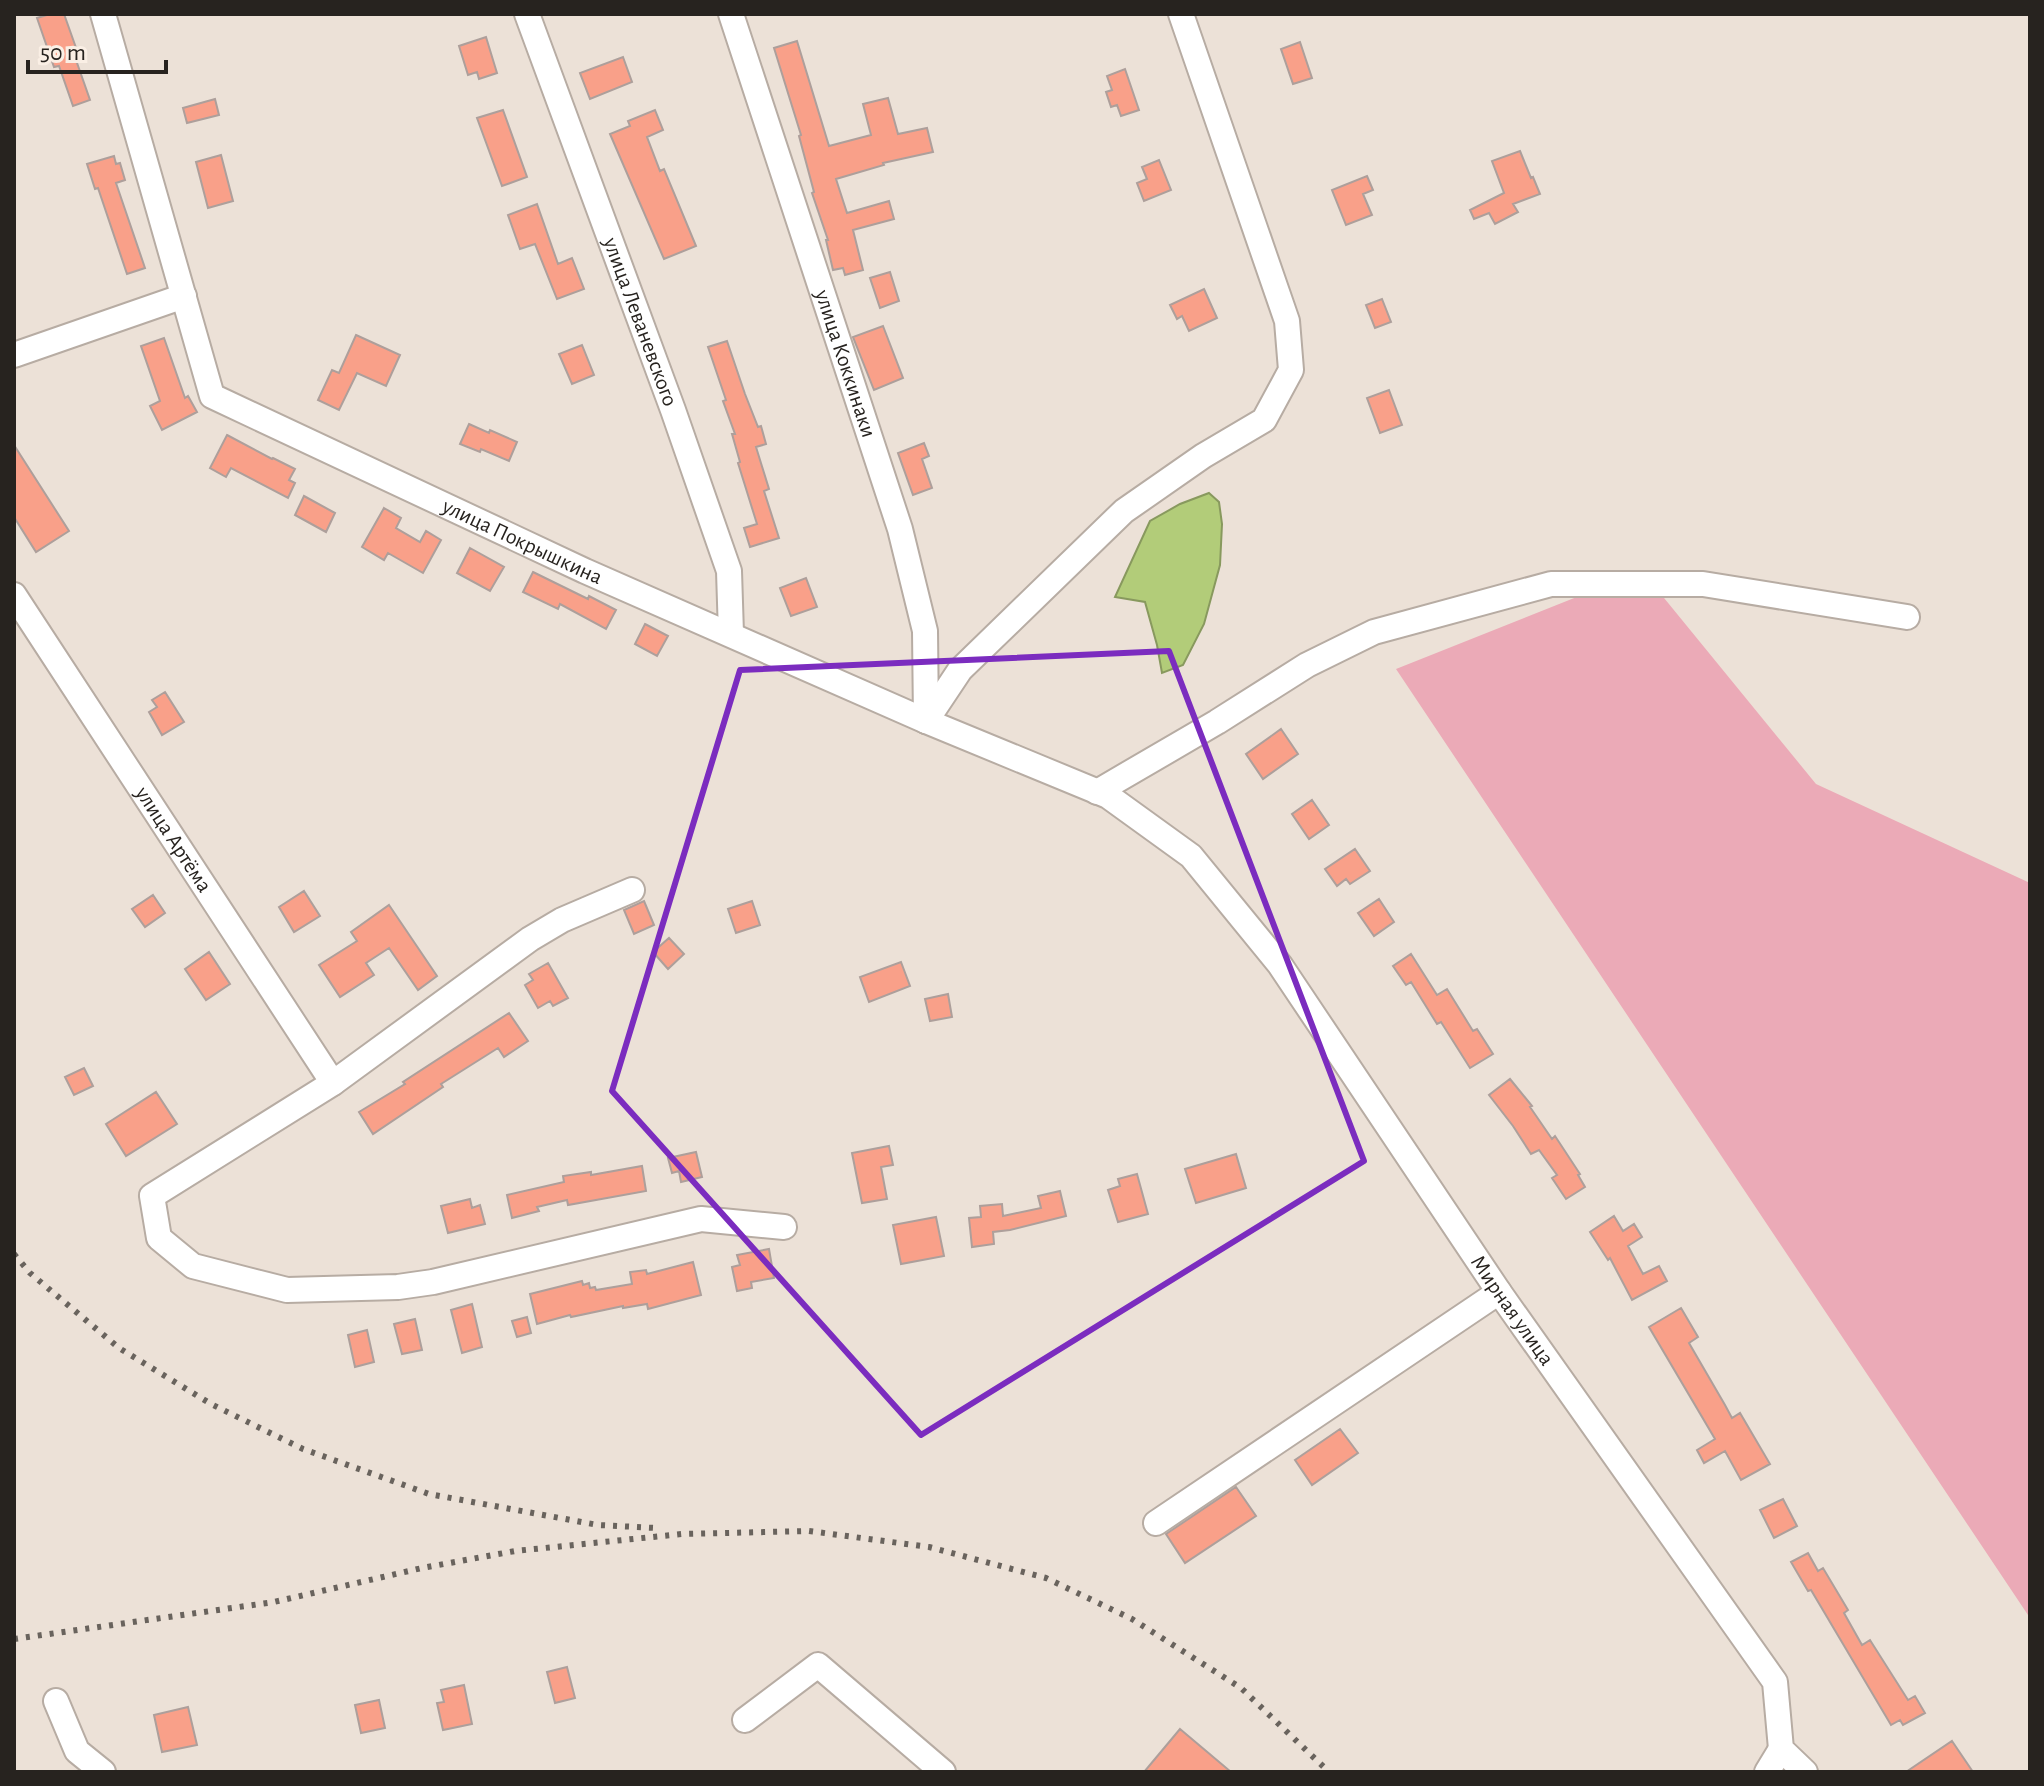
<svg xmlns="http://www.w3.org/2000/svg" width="2044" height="1786" viewBox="0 0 2044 1786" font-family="'Alegreya Sans',sans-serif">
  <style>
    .green { fill: #ebaab7 }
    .water { fill: #b2cc79; stroke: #88995e; stroke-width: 2 }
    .building { fill: #f9a089; stroke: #ad9f9b; stroke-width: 2 }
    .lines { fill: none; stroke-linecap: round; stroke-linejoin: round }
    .minor-casing { stroke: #b7aca3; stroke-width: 28 }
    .minor { stroke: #fff; stroke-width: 24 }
    .rail { stroke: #69635d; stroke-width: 6; stroke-dasharray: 4 8; stroke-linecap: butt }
    .marked { fill: none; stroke: #7b2cbf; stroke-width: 6; stroke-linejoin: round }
    .labels { text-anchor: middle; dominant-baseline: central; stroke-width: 7; stroke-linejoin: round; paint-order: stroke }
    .street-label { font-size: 22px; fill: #27231f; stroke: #faefe5 }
  </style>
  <rect width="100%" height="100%" fill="#ece1d7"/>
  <path class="green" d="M 1642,571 L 1816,784 L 2030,883 L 2030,1618 L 1396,669 Z"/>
  <path class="water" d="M 1209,493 L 1219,502 L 1222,524 L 1220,565 L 1204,624 L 1183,665 L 1162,673 L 1157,645 L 1145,602 L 1115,597 L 1150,521 L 1180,504 Z"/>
  <path class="building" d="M 50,14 L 64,14 L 80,59 L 76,60 L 90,100 L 73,106 L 59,66 L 54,67 L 37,18 Z
    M 486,37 L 497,73 L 479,79 L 477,72 L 468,75 L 459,46 Z
    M 797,41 L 829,146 L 871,135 L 863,104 L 888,98 L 898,134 L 927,128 L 933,152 L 883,163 L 884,165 L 836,179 L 847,213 L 889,201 L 894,219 L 853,230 L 863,270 L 845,275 L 843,268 L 833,270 L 826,240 L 828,240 L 812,193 L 814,192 L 799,136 L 801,135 L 774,48 Z
    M 1300,42 L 1312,78 L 1293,84 L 1281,49 Z
    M 623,57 L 632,82 L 590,99 L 580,73 Z
    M 1125,69 L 1139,110 L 1121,116 L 1117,105 L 1111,107 L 1106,92 L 1112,90 L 1107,76 Z
    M 215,99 L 219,115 L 187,123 L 183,108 Z
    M 503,110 L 527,177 L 502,186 L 477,118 Z
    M 655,110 L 663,130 L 647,137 L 660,171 L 664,169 L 696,246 L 664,259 L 610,134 L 630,126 L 628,121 Z
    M 1520,151 L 1531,178 L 1533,177 L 1540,194 L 1513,204 L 1518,212 L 1495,224 L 1489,213 L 1474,219 L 1470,210 L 1504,193 L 1492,161 Z
    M 221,155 L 233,201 L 208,208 L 196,162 Z
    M 114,156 L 116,164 L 120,163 L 125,180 L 116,183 L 145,268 L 127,274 L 98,188 L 95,189 L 87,164 Z
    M 1159,160 L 1171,190 L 1144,201 L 1137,183 L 1147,179 L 1142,167 Z
    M 1367,176 L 1373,190 L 1363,194 L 1372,215 L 1346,225 L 1332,190 Z
    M 537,204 L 558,264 L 572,258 L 584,289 L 557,299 L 535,244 L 520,249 L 508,215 Z
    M 890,272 L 899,301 L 880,308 L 870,278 Z
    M 1204,289 L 1217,318 L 1189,331 L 1182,316 L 1177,319 L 1170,305 Z
    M 1382,299 L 1391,322 L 1375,328 L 1366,305 Z
    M 883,326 L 903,378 L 874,390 L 853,337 Z
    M 356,335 L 400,355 L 386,386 L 357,373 L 339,410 L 318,400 L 332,370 L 339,373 Z
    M 164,338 L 185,398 L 188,396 L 197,412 L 162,430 L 150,406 L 160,401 L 141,346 Z
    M 727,341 L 745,394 L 758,427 L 761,426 L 766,444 L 756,447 L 769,489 L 764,491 L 779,538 L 750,547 L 744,528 L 757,524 L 738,463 L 740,462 L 732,434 L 735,434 L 723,401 L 726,400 L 708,347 Z
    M 582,345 L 594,375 L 572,384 L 559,354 Z
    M 1389,390 L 1402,425 L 1380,433 L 1367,398 Z
    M 469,424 L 489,433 L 490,430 L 517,442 L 509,461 L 481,449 L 480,452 L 460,444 Z
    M 227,435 L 272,459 L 273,458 L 295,469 L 289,480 L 295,483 L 288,498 L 231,468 L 226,477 L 210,468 Z
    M 924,443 L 929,456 L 922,459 L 932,488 L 913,495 L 898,453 Z
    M 14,445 L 69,531 L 36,552 L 14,517 Z
    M 304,496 L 335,513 L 326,532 L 295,515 Z
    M 384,508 L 401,518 L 396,528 L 420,542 L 426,531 L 441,540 L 423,573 L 388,553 L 384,560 L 362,547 Z
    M 470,548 L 504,567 L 490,591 L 457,573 Z
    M 533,572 L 588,599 L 589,596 L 616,610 L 606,629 L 560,604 L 558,609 L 523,592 Z
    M 806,578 L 817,607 L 791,616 L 780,588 Z
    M 645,624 L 668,636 L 657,656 L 635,644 Z
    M 165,692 L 184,722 L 162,735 L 149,712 L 157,707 L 152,700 Z
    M 1281,729 L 1298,754 L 1263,779 L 1246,754 Z
    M 1312,800 L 1329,825 L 1309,839 L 1292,814 Z
    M 1355,849 L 1370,871 L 1350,884 L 1346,879 L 1337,886 L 1325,869 Z
    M 304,891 L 320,916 L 294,932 L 279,907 Z
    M 153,895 L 165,913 L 145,927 L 132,909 Z
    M 1379,899 L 1394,922 L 1374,936 L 1358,913 Z
    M 644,901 L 654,925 L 634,934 L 624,910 Z
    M 752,901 L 760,925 L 736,933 L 728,909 Z
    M 389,905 L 437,976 L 418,990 L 389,948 L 366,963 L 374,975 L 340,997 L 319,965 L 357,941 L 351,932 Z
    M 669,938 L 684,954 L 668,969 L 653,952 Z
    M 209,952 L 230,984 L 206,1000 L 185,969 Z
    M 1411,954 L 1437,995 L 1447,989 L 1473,1031 L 1477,1029 L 1493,1054 L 1470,1068 L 1441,1022 L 1437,1024 L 1411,982 L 1406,985 L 1393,966 Z
    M 901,962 L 910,986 L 869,1002 L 860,977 Z
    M 548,963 L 568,998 L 553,1006 L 550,1001 L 538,1008 L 525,985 L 533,980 L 529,974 Z
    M 948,994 L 952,1017 L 930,1021 L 925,999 Z
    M 509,1013 L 528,1041 L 504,1057 L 498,1048 L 441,1084 L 443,1087 L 373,1134 L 359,1112 L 405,1084 L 403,1082 Z
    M 84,1068 L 93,1086 L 74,1095 L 65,1077 Z
    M 1510,1079 L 1532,1106 L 1530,1107 L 1552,1139 L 1555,1136 L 1580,1174 L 1578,1175 L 1585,1187 L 1566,1199 L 1552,1178 L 1557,1175 L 1539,1150 L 1531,1154 L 1513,1126 L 1489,1095 Z
    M 156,1092 L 177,1124 L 126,1156 L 106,1124 Z
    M 889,1146 L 893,1165 L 881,1167 L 887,1199 L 862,1203 L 852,1153 Z
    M 696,1152 L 702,1177 L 681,1182 L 679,1171 L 672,1173 L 668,1158 Z
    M 1236,1154 L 1246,1188 L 1196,1203 L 1185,1169 Z
    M 642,1166 L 646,1191 L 568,1205 L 567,1200 L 537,1207 L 539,1211 L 512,1218 L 507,1195 L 564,1182 L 563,1176 L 591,1172 L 591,1175 Z
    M 1137,1174 L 1148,1214 L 1118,1222 L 1108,1190 L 1120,1186 L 1118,1179 Z
    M 1060,1191 L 1066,1216 L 1010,1230 L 993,1232 L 994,1244 L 972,1247 L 969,1218 L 981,1217 L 980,1206 L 1002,1204 L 1003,1216 L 1041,1208 L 1038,1196 Z
    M 470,1199 L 472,1208 L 480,1205 L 485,1224 L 448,1233 L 441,1206 Z
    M 1614,1216 L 1623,1231 L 1634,1224 L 1642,1237 L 1628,1246 L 1643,1274 L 1659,1266 L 1667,1281 L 1632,1300 L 1610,1258 L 1608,1260 L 1590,1232 Z
    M 936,1217 L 944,1256 L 901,1264 L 893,1225 Z
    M 769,1249 L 774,1278 L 751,1282 L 752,1288 L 737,1291 L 732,1267 L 740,1265 L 737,1255 Z
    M 693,1262 L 701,1295 L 648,1309 L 647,1304 L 623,1308 L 623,1306 L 571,1317 L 570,1315 L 537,1324 L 530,1294 L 582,1281 L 583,1285 L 589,1283 L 590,1288 L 595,1287 L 596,1290 L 632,1284 L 630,1272 L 646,1270 L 647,1274 Z
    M 472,1304 L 482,1347 L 462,1353 L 451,1310 Z
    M 1681,1308 L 1698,1337 L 1689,1343 L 1725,1405 L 1732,1418 L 1740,1413 L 1770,1464 L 1741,1480 L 1725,1451 L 1704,1463 L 1697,1450 L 1715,1439 L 1649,1327 Z
    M 527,1317 L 531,1333 L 517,1337 L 512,1321 Z
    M 415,1319 L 422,1350 L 402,1354 L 394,1324 Z
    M 367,1330 L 374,1362 L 355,1367 L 348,1335 Z
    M 1340,1429 L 1358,1453 L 1312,1485 L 1295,1460 Z
    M 1236,1487 L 1256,1516 L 1185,1563 L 1166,1534 Z
    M 1783,1499 L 1797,1526 L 1774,1538 L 1760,1510 Z
    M 1808,1553 L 1818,1571 L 1823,1568 L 1848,1610 L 1844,1613 L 1862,1645 L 1870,1640 L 1908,1700 L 1915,1696 L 1925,1713 L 1903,1725 L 1900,1720 L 1891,1725 L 1811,1590 L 1808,1591 L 1791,1562 Z
    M 567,1667 L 575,1698 L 555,1703 L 547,1672 Z
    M 464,1685 L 472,1724 L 443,1730 L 437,1703 L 444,1702 L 441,1690 Z
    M 379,1700 L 385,1728 L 361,1733 L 355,1705 Z
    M 188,1707 L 197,1745 L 162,1752 L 154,1715 Z
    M 1180,1729 L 1231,1772 L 1144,1772 Z
    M 1952,1741 L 1973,1772 L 1906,1772 Z"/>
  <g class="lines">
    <g class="minor-casing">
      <g id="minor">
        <path id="s1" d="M 103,14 L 212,396 L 585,571 L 926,721 L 1108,796 L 1191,856 L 1280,965 L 1499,1292 L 1775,1682 L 1781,1749 L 1805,1772"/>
        <path id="s2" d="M 527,14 L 673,410 L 729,571 L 731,634"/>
        <path id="s3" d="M 731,14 L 900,529 L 925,631 L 926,721"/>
        <path d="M 14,355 L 184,296"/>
        <path id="s4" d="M 14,595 L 333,1083"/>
        <path d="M 926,721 L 960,670 L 1124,511 L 1203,456 L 1264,420 L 1291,370 L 1287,321 L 1181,14"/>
        <path d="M 1097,792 L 1217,722 L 1307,665 L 1374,632 L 1551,584 L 1703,584 L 1907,617"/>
        <path d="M 632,890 L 562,920 L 530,939 L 333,1083 L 152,1196 L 159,1238 L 193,1266 L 287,1290 L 398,1287 L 433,1282 L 701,1219 L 784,1227"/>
        <path d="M 1156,1523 L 1499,1292"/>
        <path d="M 56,1701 L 77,1751 L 103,1772"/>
        <path d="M 745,1720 L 818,1665 L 943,1772"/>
        <path d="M 1767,1772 L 1781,1749"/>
      </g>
    </g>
    <use href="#minor" class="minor"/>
    <path class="rail" d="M 14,1254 L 30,1273 L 119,1348 L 211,1404 L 303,1449 L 429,1494 L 598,1525 L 656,1528
      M 14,1639 L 274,1602 L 422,1568 L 515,1551 L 682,1534 L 809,1531 L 929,1547 L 1046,1578 L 1132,1619 L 1241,1688 L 1329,1772"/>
  </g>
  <path class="marked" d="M 1169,651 L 1364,1161 L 921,1435 L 612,1091 L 740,670 Z"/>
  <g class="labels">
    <g class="street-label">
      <text stroke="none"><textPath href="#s2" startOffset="328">улица Леваневского</textPath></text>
      <text stroke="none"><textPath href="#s3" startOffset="368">улица Коккинаки</textPath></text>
      <text stroke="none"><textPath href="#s1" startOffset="740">улица Покрышкина</textPath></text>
      <text stroke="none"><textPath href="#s4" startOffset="292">улица Артёма</textPath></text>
      <text stroke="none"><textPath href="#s1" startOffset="2038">Мирная улица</textPath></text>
    </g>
  </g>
  <rect width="2044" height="1786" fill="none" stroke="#27231f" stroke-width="32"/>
  <path d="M28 60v12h138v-12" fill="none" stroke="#27231f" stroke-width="4"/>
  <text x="40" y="60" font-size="24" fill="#27231f" stroke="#faefe5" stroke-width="6" paint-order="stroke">50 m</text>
</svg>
